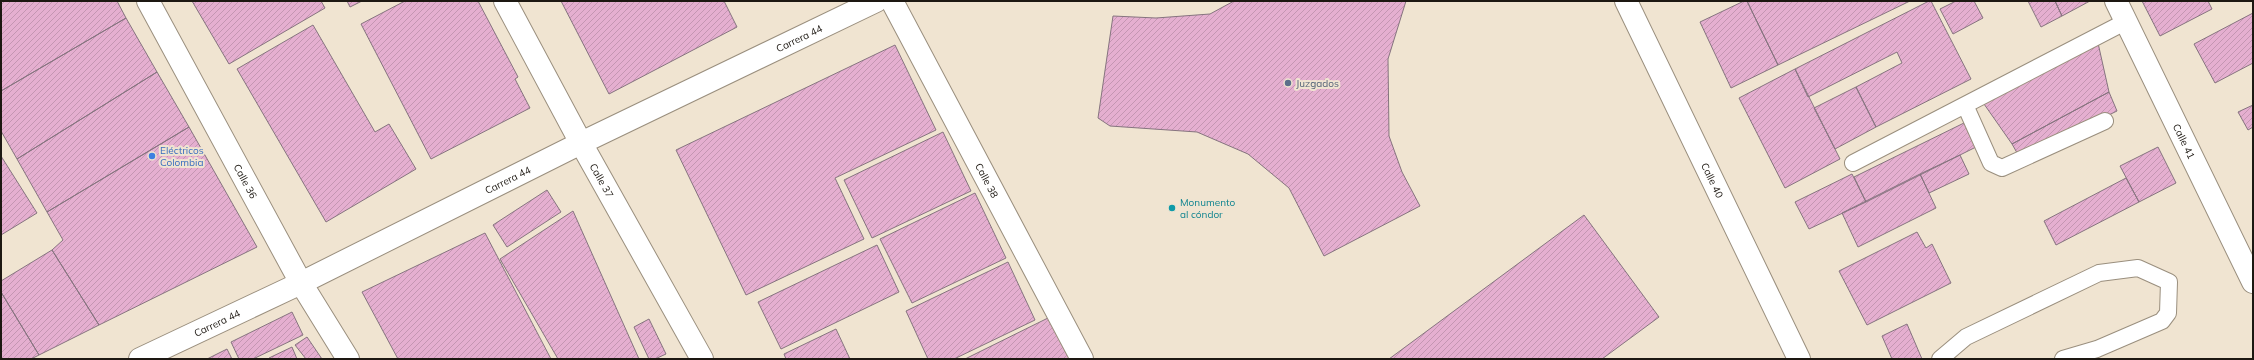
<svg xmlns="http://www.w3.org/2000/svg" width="2254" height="360" viewBox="0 0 2254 360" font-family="Mulish,sans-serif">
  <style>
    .building { fill: url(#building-hatch); stroke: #86747f }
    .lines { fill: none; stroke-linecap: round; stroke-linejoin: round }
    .lane-casing { stroke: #9a8f7e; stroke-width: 18 }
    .street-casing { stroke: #9a8f7e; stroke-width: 24 }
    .secondary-casing { stroke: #9a8f7e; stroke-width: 24 }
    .lane { stroke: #fff; stroke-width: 16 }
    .street { stroke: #fff; stroke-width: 22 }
    .secondary { stroke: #fff; stroke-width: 22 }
    .service-dot { fill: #5c6f8a; stroke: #f0e4d1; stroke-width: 1.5 }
    .shop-dot { fill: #3f7fe0; stroke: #f0e4d1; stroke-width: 1.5 }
    .culture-dot { fill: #0f9aa8; stroke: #f0e4d1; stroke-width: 1.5 }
    .labels { text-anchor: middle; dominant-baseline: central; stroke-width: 4; stroke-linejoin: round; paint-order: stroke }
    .street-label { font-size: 10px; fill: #1d1812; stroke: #f0e4d1 }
    .service-label { font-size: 10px; fill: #4e5e75; stroke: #f0e4d1; text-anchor: start }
    .shop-label { font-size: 10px; fill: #366cbe; stroke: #f0e4d1; text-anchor: start }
    .culture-label { font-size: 10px; fill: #0d838f; stroke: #f0e4d1; text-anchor: start }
  </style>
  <defs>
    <pattern id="building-hatch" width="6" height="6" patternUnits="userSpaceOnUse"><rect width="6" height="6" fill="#e5afd0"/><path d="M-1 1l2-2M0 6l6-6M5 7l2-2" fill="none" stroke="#c496b2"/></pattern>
  </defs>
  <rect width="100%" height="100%" fill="#f0e4d1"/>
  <path class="building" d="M 1,1 L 117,1 L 126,18 L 1,91 Z
    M 192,1 L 321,1 L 325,8 L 229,64 Z
    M 347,1 L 362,1 L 350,7 Z
    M 405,1 L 478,1 L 518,77 L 515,79 L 530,108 L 431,159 L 361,24 Z
    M 561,1 L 724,1 L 737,27 L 609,94 Z
    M 1234,1 L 1406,1 L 1388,59 L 1389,136 L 1402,172 L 1420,206 L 1324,256 L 1289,188 L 1248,154 L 1197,132 L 1110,126 L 1098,118 L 1113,16 L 1156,18 L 1210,14 Z
    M 1744,1 L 1747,1 L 1778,65 L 1731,88 L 1700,22 Z
    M 1747,1 L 1910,1 L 1778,65 Z
    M 1929,1 L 1931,1 L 1971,79 L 1876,127 L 1856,87 L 1902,63 L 1897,52 L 1808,97 L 1795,69 Z
    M 1956,1 L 1974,1 L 1983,18 L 1953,34 L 1940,9 Z
    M 2028,1 L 2055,1 L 2062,16 L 2041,27 Z
    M 2055,1 L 2090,1 L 2062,16 Z
    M 2142,1 L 2208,1 L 2212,9 L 2160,36 Z
    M 2253,13 L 2253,63 L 2215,83 L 2194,44 Z
    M 126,18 L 157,72 L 17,159 L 1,131 L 1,91 Z
    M 313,25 L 375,132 L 389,124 L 416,169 L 326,222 L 237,69 Z
    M 2098,43 L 2109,92 L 2012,144 L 1984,104 Z
    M 895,45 L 936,130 L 835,178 L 864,239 L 746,295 L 676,150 Z
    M 1795,69 L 1840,159 L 1785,188 L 1739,98 Z
    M 157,72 L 189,127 L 47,212 L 17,159 Z
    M 1856,87 L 1876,127 L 1835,149 L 1814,108 Z
    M 2109,92 L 2117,111 L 2020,158 L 2012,144 Z
    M 2253,105 L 2253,127 L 2248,130 L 2238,112 Z
    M 1966,122 L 1978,146 L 1866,202 L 1854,177 Z
    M 189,127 L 257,247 L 99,325 L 52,250 L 63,240 L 47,212 Z
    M 943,132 L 971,191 L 872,238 L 844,180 Z
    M 2158,147 L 2176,183 L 2139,202 L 2120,166 Z
    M 1960,155 L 1969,174 L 1929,193 L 1920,174 Z
    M 1,156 L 37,213 L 1,235 Z
    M 1852,174 L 1866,202 L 1809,229 L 1795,202 Z
    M 1920,174 L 1936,208 L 1858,247 L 1842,213 Z
    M 2126,178 L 2139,202 L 2056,245 L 2044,221 Z
    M 547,190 L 561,212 L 507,247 L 493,225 Z
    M 975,193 L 1006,258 L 912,303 L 880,239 Z
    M 573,211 L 639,359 L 558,359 L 500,259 Z
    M 1584,215 L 1659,317 L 1602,359 L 1389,359 Z
    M 1917,232 L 1926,248 L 1932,244 L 1951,283 L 1867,325 L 1839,271 Z
    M 485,233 L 551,359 L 398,359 L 362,292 Z
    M 877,245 L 899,292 L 781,349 L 758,302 Z
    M 52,250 L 99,325 L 39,355 L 1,292 L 1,281 Z
    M 1008,262 L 1035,320 L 954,359 L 928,359 L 906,311 Z
    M 1,292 L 39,355 L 31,359 L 1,359 Z
    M 292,312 L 303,335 L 253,359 L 239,359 L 231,342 Z
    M 1050,317 L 1070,359 L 965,359 Z
    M 649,319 L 666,354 L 655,359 L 649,359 L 634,327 Z
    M 1907,324 L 1922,359 L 1892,359 L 1882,336 Z
    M 836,329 L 850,359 L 786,359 L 784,354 Z
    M 307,337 L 322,359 L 306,359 L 295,345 Z
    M 292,347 L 297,359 L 269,359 L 269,358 Z
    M 227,349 L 232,359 L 207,359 Z"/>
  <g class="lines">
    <g class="lane-casing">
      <path id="lane" d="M 1965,105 L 1991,163 L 2002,168 L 2105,121
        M 1853,163 L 2127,21
        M 1940,359 L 1966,337 L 2099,273 L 2138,268 L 2169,282 L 2168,313 L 2162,321 L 2097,349 L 2063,359"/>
    </g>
    <g class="street-casing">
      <g id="street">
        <path id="s1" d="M 148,1 L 301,283 L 348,359"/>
        <path id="s2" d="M 2116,1 L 2253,282"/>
      </g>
    </g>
    <g class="secondary-casing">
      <g id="secondary">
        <path id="s3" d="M 505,1 L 581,143 L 702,359"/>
        <path id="s4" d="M 892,1 L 1082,359"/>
        <path id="s5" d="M 1626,1 L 1799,359"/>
        <path id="s6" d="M 140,359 L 301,283 L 581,143 L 876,1"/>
      </g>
    </g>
    <use href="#lane" class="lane"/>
    <use href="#street" class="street"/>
    <use href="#secondary" class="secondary"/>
  </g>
  <circle class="service-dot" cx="1288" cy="83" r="4"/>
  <circle class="shop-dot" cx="152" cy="156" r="4"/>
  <circle class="culture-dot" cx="1172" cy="208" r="4"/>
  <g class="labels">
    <g class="street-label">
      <text stroke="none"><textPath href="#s6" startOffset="733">Carrera 44</textPath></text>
      <text stroke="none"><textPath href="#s2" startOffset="156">Calle 41</textPath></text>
      <text stroke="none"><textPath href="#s6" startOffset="409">Carrera 44</textPath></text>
      <text stroke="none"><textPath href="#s4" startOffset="203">Calle 38</textPath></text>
      <text stroke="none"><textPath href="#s5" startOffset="199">Calle 40</textPath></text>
      <text stroke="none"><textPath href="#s1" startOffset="205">Calle 36</textPath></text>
      <text stroke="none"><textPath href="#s3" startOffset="204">Calle 37</textPath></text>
      <text stroke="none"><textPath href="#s6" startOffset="85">Carrera 44</textPath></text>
    </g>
    <g class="service-label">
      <text x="1296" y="83">Juzgados</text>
    </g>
    <g class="shop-label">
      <text x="160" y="150">Eléctricos<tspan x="160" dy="12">Colombia</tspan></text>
    </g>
    <g class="culture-label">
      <text x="1180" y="202">Monumento<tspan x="1180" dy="12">al cóndor</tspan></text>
    </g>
  </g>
  <rect width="2254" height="360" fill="none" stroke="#1d1812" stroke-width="4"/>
</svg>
